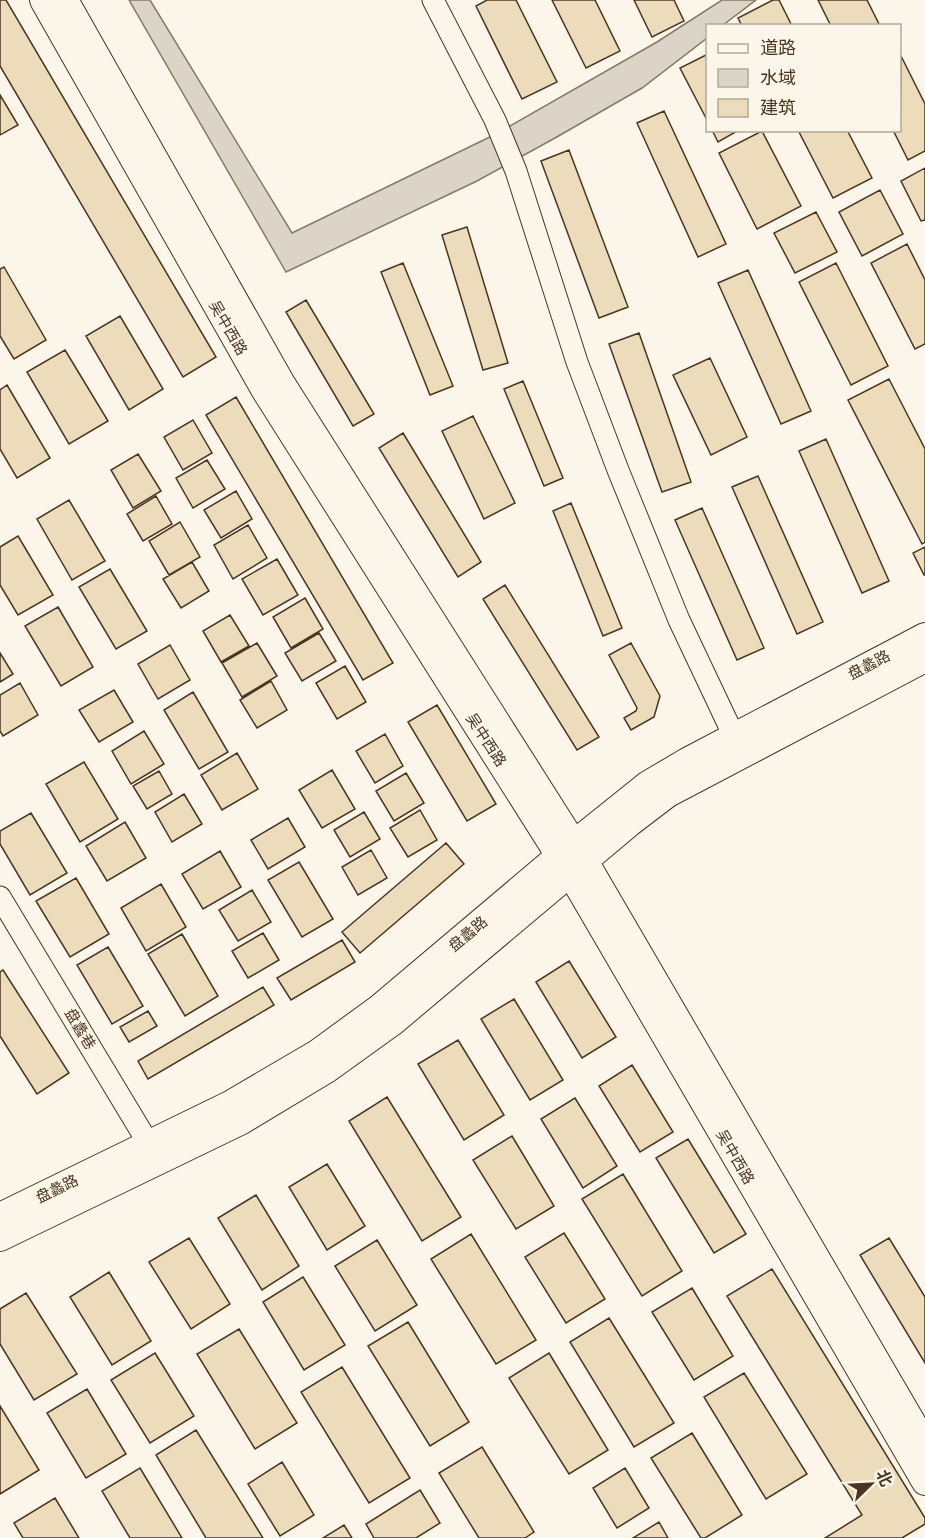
<svg xmlns="http://www.w3.org/2000/svg" width="925" height="1538" viewBox="0 0 925 1538" font-family="Raleway,'Noto Sans SC',sans-serif">
  <style>
    .water { fill: #dcd4c6; stroke: #887966; stroke-width: 1.5 }
    .building { fill: #ecdcbc; stroke: #4a3520; stroke-width: 1.5 }
    .lines { fill: none; stroke-linecap: round; stroke-linejoin: round }
    .minor-casing { stroke: #4a3520; stroke-width: 23 }
    .major-casing { stroke: #4a3520; stroke-width: 28 }
    .minor { stroke: #fbf6e9; stroke-width: 21 }
    .major { stroke: #fbf6e9; stroke-width: 26 }
    .labels { text-anchor: middle; dominant-baseline: central; stroke-width: 4.5; stroke-linejoin: round; paint-order: stroke }
    .street-label { font-size: 15px; fill: #4a3520; stroke: #fbf6e9 }
  </style>
  <rect width="100%" height="100%" fill="#fbf6e9"/>
  <path class="water" d="M 129,0 L 150,0 L 292,233 L 496,134 L 657,42 L 722,0 L 756,0 L 723,25 L 708,26 L 707,38 L 642,88 L 555,138 L 477,181 L 286,272 Z"/>
  <path class="building" d="M 0,0 L 6,0 L 216,357 L 183,377 L 0,66 Z
    M 487,0 L 516,0 L 557,82 L 522,99 L 476,6 Z
    M 552,0 L 595,0 L 620,51 L 586,68 Z
    M 634,0 L 674,0 L 684,21 L 652,37 Z
    M 773,0 L 779,0 L 792,26 L 742,26 L 738,18 Z
    M 818,0 L 867,0 L 880,26 L 831,26 Z
    M 708,54 L 708,122 L 680,68 Z
    M 901,56 L 925,104 L 925,151 L 908,160 L 893,130 L 900,130 Z
    M 0,95 L 18,125 L 0,135 Z
    M 664,111 L 726,244 L 698,257 L 637,123 Z
    M 712,130 L 739,130 L 718,142 Z
    M 798,130 L 847,130 L 872,178 L 833,198 Z
    M 762,131 L 801,206 L 757,229 L 719,153 Z
    M 569,150 L 628,307 L 599,318 L 541,161 Z
    M 925,168 L 925,220 L 921,221 L 901,181 Z
    M 880,190 L 903,234 L 862,256 L 839,212 Z
    M 816,212 L 837,252 L 795,273 L 774,233 Z
    M 467,227 L 508,363 L 483,370 L 442,235 Z
    M 907,244 L 925,280 L 925,344 L 915,349 L 871,263 Z
    M 403,263 L 453,386 L 430,395 L 381,272 Z
    M 836,263 L 888,366 L 851,385 L 799,282 Z
    M 4,267 L 46,340 L 14,359 L 0,336 L 0,269 Z
    M 748,270 L 811,411 L 781,424 L 718,283 Z
    M 306,300 L 374,414 L 353,426 L 286,312 Z
    M 120,316 L 163,389 L 129,410 L 86,336 Z
    M 639,333 L 691,482 L 662,492 L 609,344 Z
    M 65,350 L 108,421 L 69,444 L 27,372 Z
    M 710,358 L 747,437 L 711,455 L 673,375 Z
    M 889,379 L 925,449 L 925,542 L 922,544 L 848,400 Z
    M 523,381 L 563,478 L 544,486 L 504,389 Z
    M 7,385 L 50,458 L 17,478 L 0,449 L 0,390 Z
    M 236,397 L 393,663 L 363,680 L 206,415 Z
    M 473,416 L 515,503 L 484,519 L 442,431 Z
    M 193,420 L 212,453 L 183,470 L 164,437 Z
    M 403,433 L 481,562 L 458,577 L 379,448 Z
    M 826,439 L 889,581 L 862,593 L 799,451 Z
    M 138,454 L 161,491 L 133,508 L 111,470 Z
    M 207,460 L 225,489 L 193,508 L 176,478 Z
    M 758,476 L 823,622 L 797,634 L 732,487 Z
    M 236,491 L 252,519 L 221,538 L 204,510 Z
    M 156,496 L 172,524 L 143,541 L 127,514 Z
    M 69,500 L 105,561 L 72,580 L 37,519 Z
    M 571,503 L 622,628 L 603,636 L 553,511 Z
    M 702,508 L 764,648 L 737,660 L 675,520 Z
    M 180,522 L 200,557 L 169,575 L 149,541 Z
    M 248,525 L 267,558 L 233,579 L 214,545 Z
    M 18,536 L 53,595 L 18,615 L 0,585 L 0,547 Z
    M 925,547 L 925,575 L 924,575 L 913,553 Z
    M 277,559 L 298,595 L 263,615 L 242,579 Z
    M 192,562 L 209,591 L 181,608 L 163,579 Z
    M 110,569 L 147,631 L 116,649 L 79,587 Z
    M 505,585 L 599,737 L 577,750 L 483,599 Z
    M 305,598 L 323,629 L 291,648 L 273,617 Z
    M 58,607 L 93,667 L 61,686 L 25,626 Z
    M 230,615 L 249,646 L 221,662 L 203,631 Z
    M 319,633 L 336,661 L 302,681 L 285,653 Z
    M 257,643 L 277,676 L 242,697 L 222,663 Z
    M 631,643 L 660,696 L 654,717 L 631,730 L 624,718 L 636,711 L 637,708 L 609,655 Z
    M 170,645 L 190,680 L 158,699 L 138,664 Z
    M 0,653 L 13,674 L 0,682 Z
    M 345,666 L 366,702 L 337,719 L 316,683 Z
    M 271,681 L 287,710 L 257,728 L 240,700 Z
    M 20,683 L 38,715 L 3,736 L 0,731 L 0,695 Z
    M 114,690 L 133,722 L 99,742 L 79,710 Z
    M 193,692 L 228,752 L 199,769 L 164,710 Z
    M 437,705 L 496,804 L 467,821 L 408,722 Z
    M 144,731 L 164,764 L 131,784 L 112,751 Z
    M 385,734 L 403,766 L 375,783 L 356,751 Z
    M 237,753 L 258,789 L 222,810 L 201,775 Z
    M 84,762 L 118,819 L 80,842 L 46,784 Z
    M 332,770 L 355,809 L 322,828 L 299,790 Z
    M 159,771 L 172,794 L 147,809 L 133,786 Z
    M 406,773 L 424,803 L 394,821 L 376,791 Z
    M 184,794 L 202,824 L 172,842 L 155,812 Z
    M 420,810 L 437,840 L 408,857 L 390,828 Z
    M 364,812 L 380,839 L 350,857 L 334,830 Z
    M 31,813 L 67,873 L 30,895 L 0,844 L 0,831 Z
    M 288,818 L 305,847 L 268,869 L 251,840 Z
    M 125,822 L 146,858 L 107,881 L 86,846 Z
    M 446,843 L 464,864 L 360,953 L 342,932 Z
    M 371,850 L 387,878 L 358,895 L 342,867 Z
    M 220,851 L 241,887 L 203,909 L 182,874 Z
    M 299,862 L 333,919 L 302,937 L 268,880 Z
    M 76,878 L 109,934 L 70,957 L 36,901 Z
    M 161,884 L 186,927 L 146,951 L 121,908 Z
    M 252,890 L 271,922 L 238,941 L 219,910 Z
    M 263,933 L 279,960 L 248,978 L 232,951 Z
    M 182,934 L 218,996 L 185,1016 L 148,954 Z
    M 342,940 L 355,962 L 291,1000 L 277,978 Z
    M 108,947 L 143,1006 L 112,1024 L 77,965 Z
    M 569,961 L 616,1037 L 582,1058 L 536,982 Z
    M 3,970 L 69,1073 L 37,1094 L 0,1036 L 0,972 Z
    M 263,987 L 274,1005 L 148,1079 L 138,1061 Z
    M 514,999 L 563,1080 L 530,1100 L 481,1019 Z
    M 148,1011 L 157,1026 L 129,1042 L 120,1027 Z
    M 458,1040 L 504,1115 L 464,1140 L 418,1064 Z
    M 632,1065 L 673,1132 L 640,1152 L 599,1086 Z
    M 387,1097 L 461,1217 L 422,1241 L 349,1121 Z
    M 575,1098 L 617,1166 L 583,1188 L 541,1119 Z
    M 512,1136 L 554,1206 L 516,1229 L 473,1160 Z
    M 688,1139 L 746,1234 L 714,1253 L 656,1158 Z
    M 327,1164 L 365,1226 L 327,1250 L 289,1187 Z
    M 623,1174 L 682,1271 L 642,1296 L 582,1199 Z
    M 256,1195 L 299,1266 L 262,1290 L 218,1218 Z
    M 564,1233 L 605,1299 L 566,1323 L 525,1257 Z
    M 471,1234 L 536,1340 L 496,1364 L 431,1259 Z
    M 189,1238 L 230,1304 L 191,1329 L 149,1262 Z
    M 889,1238 L 925,1297 L 925,1363 L 860,1255 Z
    M 377,1240 L 417,1305 L 375,1331 L 335,1266 Z
    M 772,1269 L 925,1518 L 925,1524 L 902,1538 L 825,1538 L 862,1515 L 727,1296 Z
    M 109,1272 L 151,1341 L 112,1365 L 70,1297 Z
    M 303,1277 L 345,1345 L 304,1370 L 263,1302 Z
    M 692,1288 L 733,1356 L 694,1380 L 652,1312 Z
    M 26,1293 L 77,1374 L 34,1400 L 0,1344 L 0,1309 Z
    M 609,1318 L 674,1423 L 634,1447 L 570,1342 Z
    M 408,1322 L 469,1422 L 430,1446 L 368,1346 Z
    M 239,1329 L 297,1423 L 255,1449 L 197,1354 Z
    M 155,1353 L 194,1416 L 150,1443 L 111,1380 Z
    M 549,1353 L 608,1450 L 569,1474 L 509,1378 Z
    M 342,1367 L 410,1478 L 369,1503 L 301,1392 Z
    M 744,1373 L 807,1474 L 766,1499 L 704,1397 Z
    M 87,1389 L 126,1454 L 86,1478 L 47,1413 Z
    M 0,1406 L 39,1470 L 0,1494 Z
    M 196,1430 L 263,1538 L 206,1538 L 156,1455 Z
    M 692,1433 L 742,1515 L 705,1538 L 701,1538 L 651,1458 Z
    M 482,1447 L 534,1532 L 525,1538 L 479,1538 L 439,1473 Z
    M 282,1462 L 314,1515 L 280,1536 L 248,1484 Z
    M 140,1468 L 182,1538 L 130,1538 L 102,1491 Z
    M 625,1468 L 649,1508 L 617,1528 L 593,1488 Z
    M 420,1490 L 440,1523 L 416,1538 L 374,1538 L 366,1524 Z
    M 55,1498 L 79,1538 L 23,1538 L 14,1523 Z
    M 659,1522 L 668,1538 L 633,1538 Z
    M 344,1525 L 352,1538 L 323,1538 Z"/>
  <g class="lines">
    <g class="minor-casing">
      <path id="minor" d="M 433,0 L 495,120 L 516,171 L 577,362 L 618,470 L 679,620 L 741,751
        M 0,897 L 156,1156"/>
    </g>
    <g class="major-casing">
      <path id="major" d="M 43,0 L 265,391 L 570,873 L 925,1482
        M 65,0 L 281,382 L 585,861 L 925,1444
        M 0,1216 L 230,1104 L 317,1053 L 380,1007 L 567,849 L 648,784 L 687,761 L 925,636
        M 0,1238 L 240,1122 L 328,1069 L 392,1023 L 630,823 L 668,794 L 925,659"/>
    </g>
    <use href="#minor" class="minor"/>
    <use href="#major" class="major"/>
  </g>
  <g class="labels">
    <g class="street-label">
      <text transform="translate(228 328) rotate(60)">吴中西路</text>
      <text transform="translate(869 665) rotate(-28)">盘蠡路</text>
      <text transform="translate(486 740) rotate(57)">吴中西路</text>
      <text transform="translate(468 934) rotate(-40)">盘蠡路</text>
      <text transform="translate(80 1029) rotate(59)">盘蠡巷</text>
      <text transform="translate(735 1157) rotate(60)">吴中西路</text>
      <text transform="translate(57 1189) rotate(-26)">盘蠡路</text>
    </g>
  </g>
  <rect x="706" y="24" width="195" height="108" fill="#fbf6e9" stroke="#b4a999" stroke-width="1.5"/>
  <rect x="718" y="44" width="30" height="9" fill="#fbf6e9" stroke="#b4a999" stroke-width="1.5"/>
  <text x="760" y="54" font-size="18" fill="#4a3520">道路</text>
  <rect x="718" y="69" width="30" height="18" fill="#dcd4c6" stroke="#b4a999" stroke-width="1.5"/>
  <text x="760" y="84" font-size="18" fill="#4a3520">水域</text>
  <rect x="718" y="99" width="30" height="18" fill="#ecdcbc" stroke="#b4a999" stroke-width="1.5"/>
  <text x="760" y="114" font-size="18" fill="#4a3520">建筑</text>
  <g transform="translate(871 1484) rotate(66)" stroke="#fbf6e9" stroke-width="4.5" paint-order="stroke">
  <path d="M0-4.5L10 22L0 15L-10 22Z" fill="#4a3520"/>
  <text y="-9" font-size="16" font-weight="bold" text-anchor="middle" fill="#4a3520">北</text>
  </g>
</svg>
